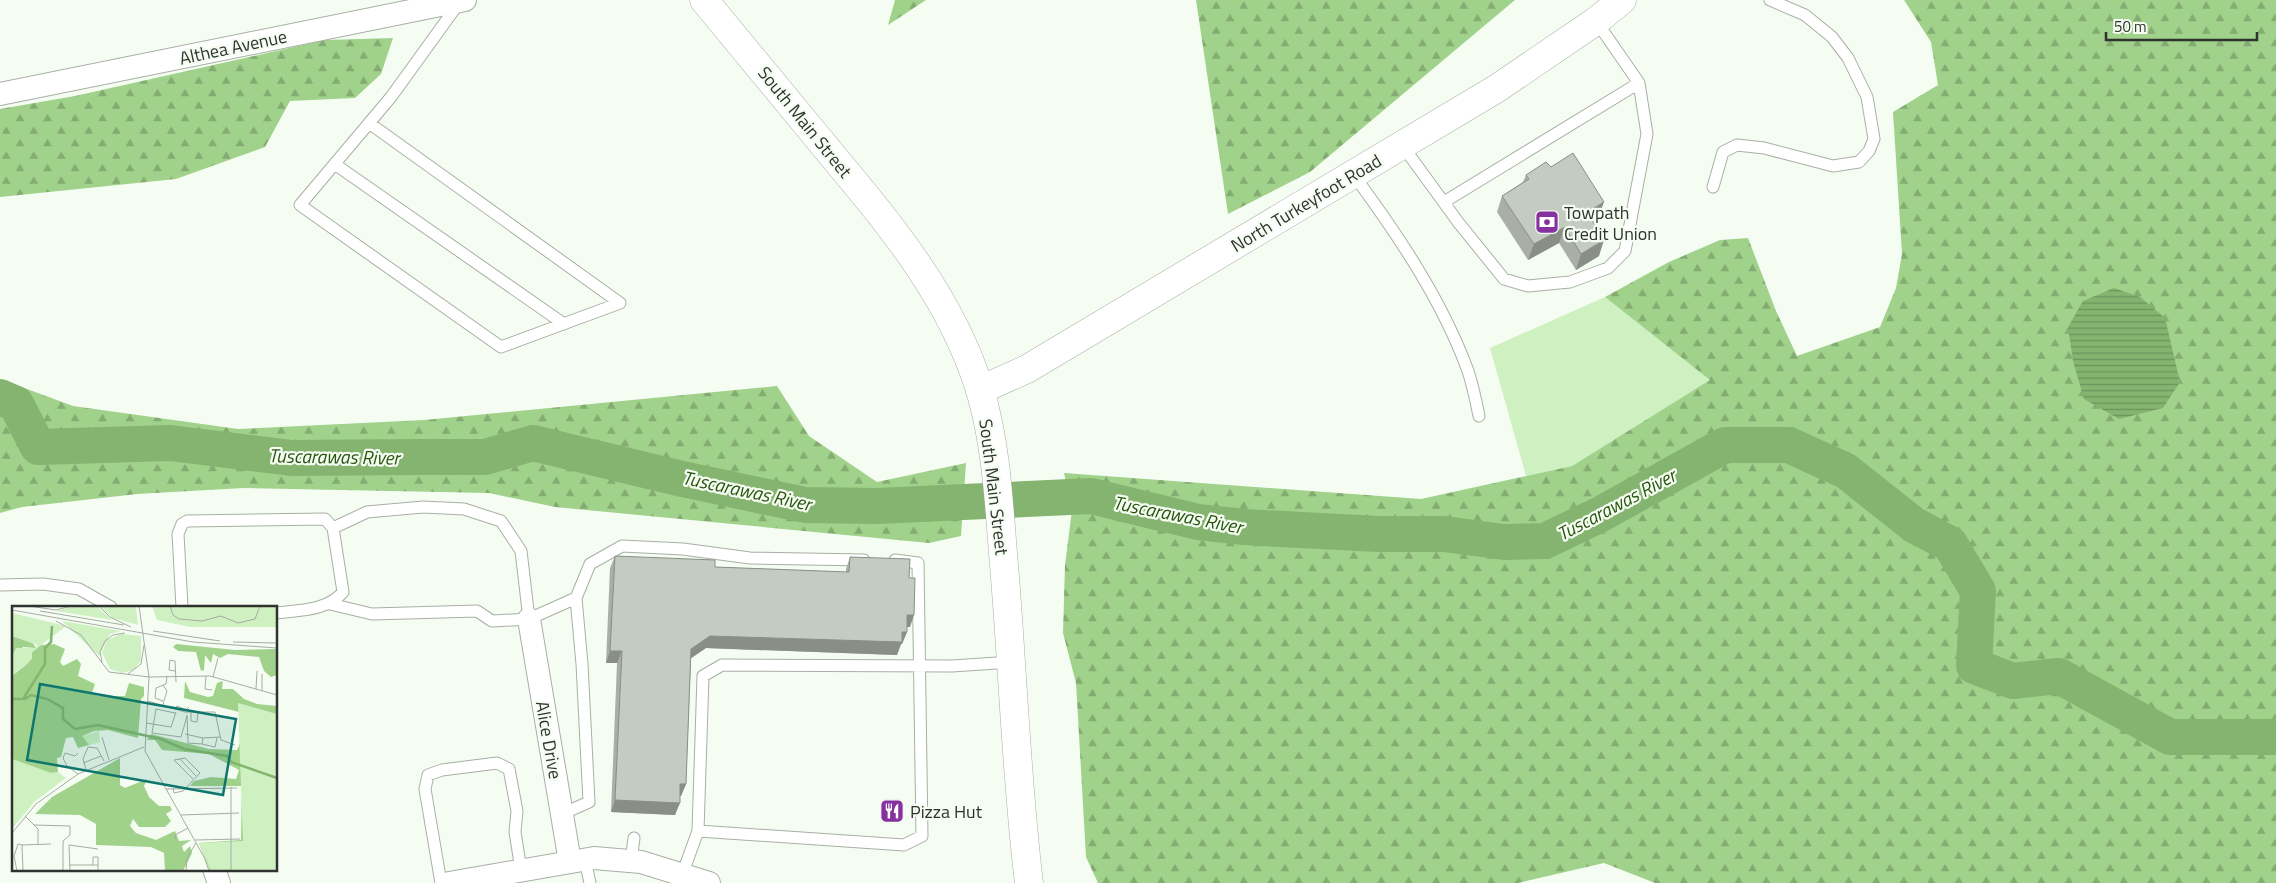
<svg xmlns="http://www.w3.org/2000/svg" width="2276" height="883" viewBox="0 0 2276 883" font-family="'Titillium Web',sans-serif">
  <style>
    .green { fill: #cff1c2 }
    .forest { fill: url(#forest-firs) }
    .water { fill: url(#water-rules) }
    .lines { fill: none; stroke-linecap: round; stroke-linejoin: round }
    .river { stroke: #84b46f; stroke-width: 36 }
    .service-casing { stroke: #a8afa5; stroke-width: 13 }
    .minor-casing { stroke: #a8afa5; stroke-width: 24 }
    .tertiary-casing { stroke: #a8afa5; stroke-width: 29 }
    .secondary-casing { stroke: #a8afa5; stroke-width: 29 }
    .service { stroke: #fff; stroke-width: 11 }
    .minor { stroke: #fff; stroke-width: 22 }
    .tertiary { stroke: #fff; stroke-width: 28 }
    .secondary { stroke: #fff; stroke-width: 28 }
    .wall { fill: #a9afa6 }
    .shaded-wall { fill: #898f87 }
    .building { fill: #c4ccc1; stroke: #898f87 }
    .labels { text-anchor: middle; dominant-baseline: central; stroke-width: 4.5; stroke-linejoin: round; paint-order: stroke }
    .street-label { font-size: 18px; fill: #2f322e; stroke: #f5fdf2 }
    .poi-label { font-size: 18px; fill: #2f322e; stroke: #f5fdf2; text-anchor: start }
    .water-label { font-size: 19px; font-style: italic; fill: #29560f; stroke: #f5fdf2 }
    .inset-river { fill: none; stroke: #84b46f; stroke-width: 2.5 }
    .inset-road { fill: none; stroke: #a6aca4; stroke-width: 1 }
    .view { fill: #0f766e; fill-opacity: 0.15; stroke: #0f766e; stroke-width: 2.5 }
    .inset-edge { fill: none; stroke: #2f322e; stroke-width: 2.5 }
  </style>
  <defs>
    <pattern id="forest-firs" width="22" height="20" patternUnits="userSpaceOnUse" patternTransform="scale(1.25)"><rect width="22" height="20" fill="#a0d28b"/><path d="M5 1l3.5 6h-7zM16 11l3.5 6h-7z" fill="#83ab72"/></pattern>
    <pattern id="water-rules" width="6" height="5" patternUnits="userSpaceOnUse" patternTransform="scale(1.25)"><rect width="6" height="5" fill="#84b46f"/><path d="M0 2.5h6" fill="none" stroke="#6c935c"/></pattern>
  </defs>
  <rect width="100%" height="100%" fill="#f5fdf2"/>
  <path class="green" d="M 1605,297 L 1711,380 L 1572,466 L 1526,476 L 1490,348 Z"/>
  <path class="forest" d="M 895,0 L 926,0 L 888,25 Z
    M 1196,0 L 1515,0 L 1310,172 L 1228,214 Z
    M 1904,0 L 2276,0 L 2276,883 L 1655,883 L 1604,863 L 1518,883 L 1098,883 L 1086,857 L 1076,683 L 1063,633 L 1065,565 L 1072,510 L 1064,473 L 1421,499 L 1572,466 L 1710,380 L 1605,297 L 1669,262 L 1720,240 L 1748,238 L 1776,311 L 1797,356 L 1880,327 L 1896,288 L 1902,254 L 1893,112 L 1938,85 L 1931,42 Z
    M 393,38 L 381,74 L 355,98 L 290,101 L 265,147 L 176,179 L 0,197 L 0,109 L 75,96 L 325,40 Z
    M 0,379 L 73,406 L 238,429 L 424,420 L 777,386 L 809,436 L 877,482 L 966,463 L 961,536 L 929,543 L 555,507 L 489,493 L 244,488 L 137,494 L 22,507 L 0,513 Z"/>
  <path class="water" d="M 2114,288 L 2140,297 L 2165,318 L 2180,382 L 2163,408 L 2119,419 L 2084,399 L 2073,361 L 2068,327 L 2083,301 Z"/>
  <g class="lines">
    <path class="river" d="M 0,397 L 16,404 L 38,447 L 170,443 L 292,458 L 419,457 L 485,457 L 533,443 L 678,478 L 805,505 L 877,506 L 1091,496 L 1198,522 L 1244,527 L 1378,534 L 1444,534 L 1504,542 L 1545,541 L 1601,514 L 1725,445 L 1789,445 L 1846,471 L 1914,525 L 1950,544 L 1978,591 L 1974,666 L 2013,681 L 2059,676 L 2170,737 L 2276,737"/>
    <g class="service-casing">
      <path id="service" d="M 369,123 L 620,303 L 501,347 L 300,205 L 391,97 L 459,3
        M 1402,145 L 1458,222 L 1504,279 L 1528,286 L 1570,282 L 1608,268 L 1625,251 L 1647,134 L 1639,83 L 1596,21
        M 336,165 L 564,324
        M 1353,174 C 1398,235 1442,300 1468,371 C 1473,386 1476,401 1479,416
        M 1713,187 L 1723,152 L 1737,145 L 1764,148 L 1833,166 L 1859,162 L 1869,151 L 1874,139 L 1867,97 L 1848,58 L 1832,37 L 1805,15 L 1770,0
        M 1444,202 L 1639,83
        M 333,528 L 367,512 L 423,507 L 464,509 L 501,521 L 521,551 L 529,619
        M 0,585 L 43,584 L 79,589 L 111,607
        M 330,604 L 372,614 L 477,611 L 492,621 L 529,619 L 576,598
        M 182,607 L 178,534 L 182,524 L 187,521 L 325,519 L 333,528 L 343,592 C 327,611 300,610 276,613
        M 562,814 L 589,802 L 582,664 L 576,598 L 590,564 L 622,546 L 683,549 L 750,558 L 864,560
        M 698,831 L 904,845 L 922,836 L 918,563 L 895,560
        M 585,860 L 590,883
        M 631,861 L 634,838
        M 682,875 L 698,831 L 703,676 L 722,665 L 952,666 L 1012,662
        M 441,883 L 425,789 L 428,775 L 442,770 L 497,763 L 509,769 L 517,811 L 515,832 L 521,870"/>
    </g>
    <g class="minor-casing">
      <path id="minor" d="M 0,94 L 465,0
        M 529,619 L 570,862
        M 214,869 L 219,883
        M 449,883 L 594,858 L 641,862 L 709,883"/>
    </g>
    <g class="tertiary-casing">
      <path id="tertiary" d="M 980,390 L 1027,369 L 1496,89 L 1596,21 L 1622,0"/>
    </g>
    <g class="secondary-casing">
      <path id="secondary" d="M 704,0 C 747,52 790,104 832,155 C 892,227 952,299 980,390 C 997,447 999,507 1004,565 C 1013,671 1016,777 1029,883"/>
    </g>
    <use href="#service" class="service"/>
    <use href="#minor" class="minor"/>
    <use href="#tertiary" class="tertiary"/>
    <use href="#secondary" class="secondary"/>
  </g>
  <path class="wall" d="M 1526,175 L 1598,218 L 1593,221 L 1599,256 L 1576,270 L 1559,243 L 1528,260 L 1497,212 L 1502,196 L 1523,182 Z
    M 615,556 L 715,567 L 846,572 L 846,569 L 850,557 L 909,578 L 910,627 L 907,627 L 907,632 L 902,644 L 901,644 L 897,655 L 706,648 L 691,658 L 686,784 L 681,796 L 680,796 L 675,815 L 611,812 L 617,663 L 606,663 L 610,568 Z"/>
  <path class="shaded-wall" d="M 1604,202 L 1598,218 L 1581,227 L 1587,212 Z
    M 1565,227 L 1559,243 L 1528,260 L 1534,244 Z
    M 1604,240 L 1599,256 L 1576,270 L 1581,254 Z
    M 907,615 L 914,615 L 910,627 L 903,627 Z
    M 902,632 L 907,632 L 902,644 L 901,644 L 897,655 L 706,648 L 687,661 L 691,649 L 710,636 Z
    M 610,651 L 622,651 L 617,663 L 606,663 Z
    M 680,784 L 686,784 L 681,796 L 676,796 Z
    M 615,800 L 680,803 L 675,815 L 611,812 Z"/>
  <path class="building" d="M 1573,153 L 1604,202 L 1587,212 L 1604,240 L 1581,254 L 1565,227 L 1534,244 L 1502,196 L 1529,179 L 1526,175 L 1546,162 L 1551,167 Z
    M 615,556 L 715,560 L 715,567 L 849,572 L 850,557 L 910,559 L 909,578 L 915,578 L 914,615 L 907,615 L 907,632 L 902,632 L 902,642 L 710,636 L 691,649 L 686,784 L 680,784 L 680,803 L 615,800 L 622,651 L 610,651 Z"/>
  <defs>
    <g id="bank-square" transform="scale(1.25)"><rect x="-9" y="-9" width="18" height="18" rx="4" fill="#8531a0" stroke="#f5fdf2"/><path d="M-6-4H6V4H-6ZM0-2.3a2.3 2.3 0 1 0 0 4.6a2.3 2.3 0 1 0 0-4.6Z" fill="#fff"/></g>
    <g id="restaurant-square" transform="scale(1.25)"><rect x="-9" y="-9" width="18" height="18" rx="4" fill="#8531a0" stroke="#f5fdf2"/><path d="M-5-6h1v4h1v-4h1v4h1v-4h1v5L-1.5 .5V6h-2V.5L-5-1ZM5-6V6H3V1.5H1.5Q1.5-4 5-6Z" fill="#fff"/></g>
  </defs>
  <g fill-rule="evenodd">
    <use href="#bank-square" x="1547" y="222"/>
    <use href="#restaurant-square" x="892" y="811"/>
  </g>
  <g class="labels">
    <g class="street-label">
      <text transform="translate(233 47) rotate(-12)">Althea Avenue</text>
      <text transform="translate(805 122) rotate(51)">South Main Street</text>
      <text transform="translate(1306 203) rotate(-31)">North Turkeyfoot Road</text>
      <text transform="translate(994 487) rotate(83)">South Main Street</text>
      <text transform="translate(549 740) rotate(80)">Alice Drive</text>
    </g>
    <g class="poi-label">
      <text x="1564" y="212">Towpath<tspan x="1564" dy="21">Credit Union</tspan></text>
      <text x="910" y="811">Pizza Hut</text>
    </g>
    <g class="water-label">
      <text transform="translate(334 456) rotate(1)">Tuscarawas River</text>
      <text transform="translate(747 490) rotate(12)">Tuscarawas River</text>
      <text transform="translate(1616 504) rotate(-28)">Tuscarawas River</text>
      <text transform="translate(1178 514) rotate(11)">Tuscarawas River</text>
    </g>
  </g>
  <g transform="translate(12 606)">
    <rect width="265" height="265" fill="#f5fdf2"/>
    <path d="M 61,0 L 85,0 L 100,14 L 44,5 ZM 88,0 L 124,0 L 126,19 L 101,12 ZM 50,15 L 109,25 L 98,28 L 87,50 ZM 109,28 L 129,30 L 129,54 L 122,64 L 110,67 L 98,63 L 90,47 L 95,34 ZM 87,125 L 88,136 L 77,139 L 69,130 ZM 0,153 L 39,167 L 46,166 L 54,172 L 22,196 L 0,223 Z" fill="#cff1c2"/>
    <path d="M 0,30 L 20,36 L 24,42 L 11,41 L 0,50 ZM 42,38 L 53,43 L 48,56 L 51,60 L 65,53 L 69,58 L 66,70 L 83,78 L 80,87 L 86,90 L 113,90 L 117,77 L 132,81 L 132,90 L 129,93 L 126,132 L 96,124 L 82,125 L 70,130 L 77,139 L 66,142 L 61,131 L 54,132 L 49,151 L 45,152 L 46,166 L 39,167 L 0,153 L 0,70 L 16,57 L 20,46 L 29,39 ZM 164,38 L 223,44 L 265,43 L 265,69 L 259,71 L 252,65 L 247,51 L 216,48 L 208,52 L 201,48 L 199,57 L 193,49 L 192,64 L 189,65 L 184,46 L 166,45 L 161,41 ZM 173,75 L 178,86 L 196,91 L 201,90 L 205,77 L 211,75 L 210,83 L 221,83 L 232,93 L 245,98 L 265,100 L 265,254 L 198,265 L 187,237 L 229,234 L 230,180 L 178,180 L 182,175 L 199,171 L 224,173 L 227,164 L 197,148 L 150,144 L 143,134 L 135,134 L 139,128 L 197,143 L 225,144 L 229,135 L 227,106 L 172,92 ZM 108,152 L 108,179 L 113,182 L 135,173 L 132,180 L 137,191 L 147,200 L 158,200 L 160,204 L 154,208 L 159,215 L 153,221 L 127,221 L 121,213 L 118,220 L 124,227 L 144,234 L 163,225 L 167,235 L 179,234 L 170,240 L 172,246 L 178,240 L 180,247 L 171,265 L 153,265 L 152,247 L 139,241 L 84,239 L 84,218 L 68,209 L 23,208 L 40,191 Z" fill="#a0d28b"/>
    <path d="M 0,7 L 54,20 L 20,46 L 20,53 L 0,70 L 0,50 L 4,42 L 24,42 L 25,39 L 0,30 Z" fill="#cff1c2"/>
    <path d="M 140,0 L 265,0 L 265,21 L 178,21 L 145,14 Z" fill="#cff1c2"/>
    <path d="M 226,97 L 265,108 L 265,265 L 199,265 L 187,237 L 231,235 Z" fill="#cff1c2"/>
    <path class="inset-river" d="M 0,93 L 13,93 L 19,89 L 35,93 L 51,102 L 51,113 L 63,123 L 86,119 L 149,133 L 172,143 L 215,150 L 219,156 L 265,172M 11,93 L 33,58 L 33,42 L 39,36 L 40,20"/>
    <path class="inset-road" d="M 17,0 L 44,4 L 59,0M 87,0 L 98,11 L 119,21M 127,0 L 137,71 L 133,145 L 193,253 L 197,265M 158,0 L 161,9 L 167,13 L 190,15 L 209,10 L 226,17 L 243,13 L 248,0M 0,4 L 181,36 L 265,42M 28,5 L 112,19M 44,15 L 69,29 L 97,66 L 137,71M 141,25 L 208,35M 221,36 L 265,37M 90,56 L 88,46 L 93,35 L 101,29 L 113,27M 163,65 L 157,64 L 158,54 L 163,55 L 164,76M 116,68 L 129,58 L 132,39M 194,70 L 193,83 L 200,84M 137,71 L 198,70 L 265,89M 201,71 L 206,52M 151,79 L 155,85 L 152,95M 244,83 L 245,65M 250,85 L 250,68M 136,95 L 173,106 L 203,106 L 209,134 L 223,139M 152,99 L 151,95 L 143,92 L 144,82 L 154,78 L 155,70M 163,102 L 165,100 L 174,104 L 177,101M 179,106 L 179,115 L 185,116 L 186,106M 163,107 L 144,103 L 140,127 L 169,131 L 175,110M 175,109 L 176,137 L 190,138M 134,117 L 159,121 L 164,106M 173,128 L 191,132M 90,131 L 97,154M 205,132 L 203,141 L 190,138 L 191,132 L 208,131M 168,153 L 184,170M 71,157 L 89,150M 74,163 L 71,153 L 76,141 L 85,142 L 92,155M 66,168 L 55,160 L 51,152 L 53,147 L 63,150 L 66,147M 219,181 L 219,264M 161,182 L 162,187 L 171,185 L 188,167 L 173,152 L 162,154 L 181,173M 154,183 L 225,182M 169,209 L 227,207M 13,210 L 22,219 L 58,220 L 58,229 L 51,235 L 51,265M 22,219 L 26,223 L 26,238M 0,227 L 24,198 L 66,168 L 132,141M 164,233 L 163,229 L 176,222M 183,234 L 228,233M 10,239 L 39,238M 57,259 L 86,259 L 86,265M 81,259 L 81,251 L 86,251 L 86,259M 5,265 L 2,250 L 6,238 L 10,239 L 11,265M 58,265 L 57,239 L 86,243M 174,265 L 175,252 L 184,237"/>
    <path class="view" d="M 28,78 L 224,113 L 211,189 L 15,154 Z"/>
    <rect width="265" height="265" class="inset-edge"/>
  </g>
  <path d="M2106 32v8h151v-8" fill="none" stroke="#2f322e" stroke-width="2.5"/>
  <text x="2114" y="32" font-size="15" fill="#2f322e" stroke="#f5fdf2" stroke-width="4" paint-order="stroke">50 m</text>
</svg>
